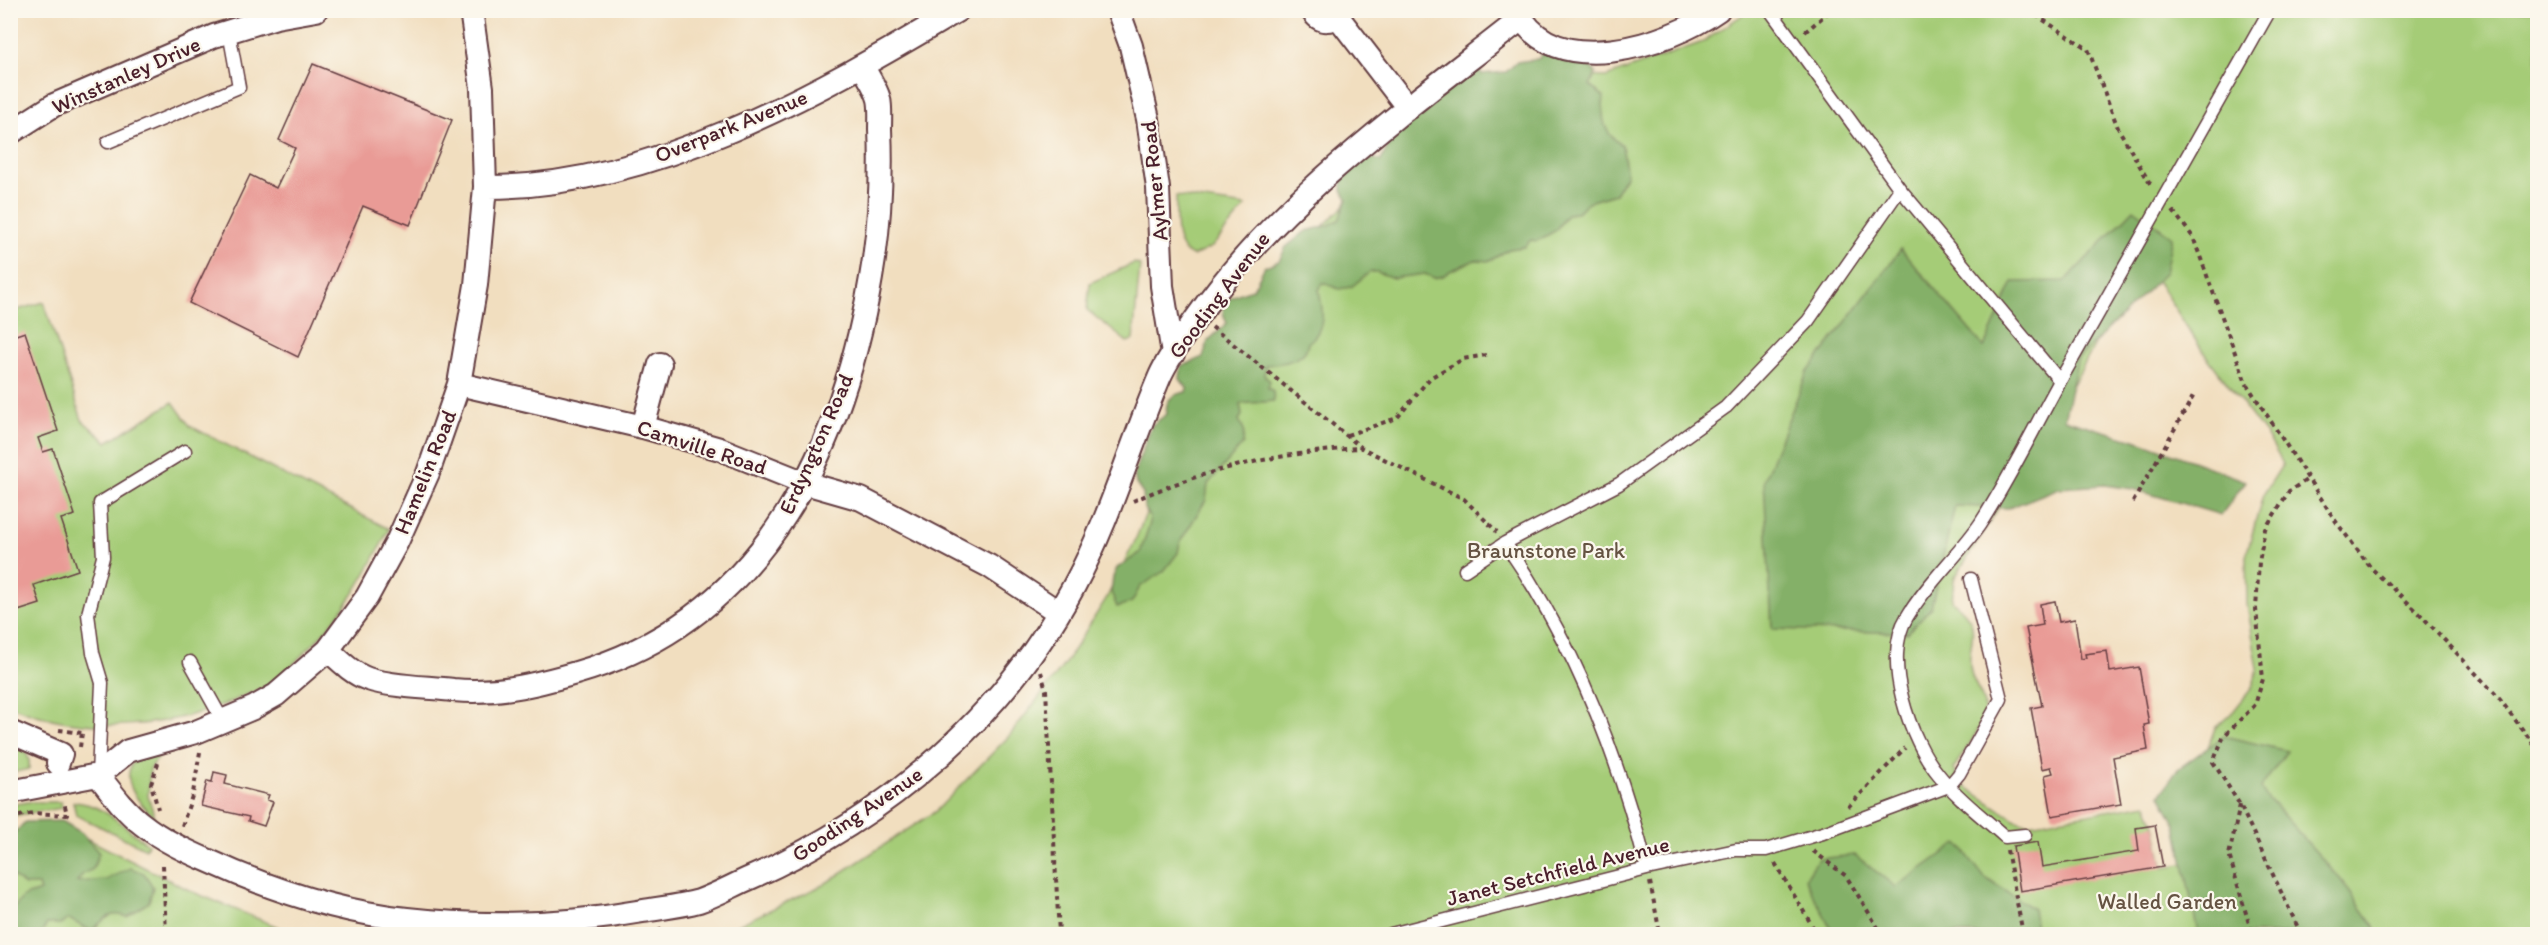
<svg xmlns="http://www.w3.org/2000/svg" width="2548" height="945" viewBox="0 0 2548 945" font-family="Itim,sans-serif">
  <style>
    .green { fill: #a5cc77; stroke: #787651; stroke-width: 1.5; fill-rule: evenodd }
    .forest { fill: #84b068; stroke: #67684a; stroke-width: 1.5 }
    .building { fill: #e99b96 }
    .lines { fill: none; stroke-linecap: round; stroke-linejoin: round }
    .lane-casing { stroke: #633c41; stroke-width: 15 }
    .street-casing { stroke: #633c41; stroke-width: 26 }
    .path { stroke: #633c41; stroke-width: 4; stroke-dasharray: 4.5 4.5; stroke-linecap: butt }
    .lane { stroke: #fff; stroke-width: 12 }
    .street { stroke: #fff; stroke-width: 22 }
    .labels { text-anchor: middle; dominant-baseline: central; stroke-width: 4.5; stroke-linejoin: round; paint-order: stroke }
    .street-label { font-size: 22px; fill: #4a1f2b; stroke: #fbf7ec }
    .park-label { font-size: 22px; fill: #655342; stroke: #fbf7ec }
  </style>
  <rect width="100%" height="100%" fill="#fbf7ec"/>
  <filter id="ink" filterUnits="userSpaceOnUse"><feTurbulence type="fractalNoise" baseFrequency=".0167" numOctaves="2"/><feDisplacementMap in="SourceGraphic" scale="12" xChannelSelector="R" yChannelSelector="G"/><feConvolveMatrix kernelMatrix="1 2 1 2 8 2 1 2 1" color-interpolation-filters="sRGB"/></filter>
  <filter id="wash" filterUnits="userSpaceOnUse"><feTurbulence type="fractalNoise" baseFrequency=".008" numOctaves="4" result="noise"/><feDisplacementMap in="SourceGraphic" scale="24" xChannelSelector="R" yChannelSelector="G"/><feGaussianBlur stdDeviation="1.35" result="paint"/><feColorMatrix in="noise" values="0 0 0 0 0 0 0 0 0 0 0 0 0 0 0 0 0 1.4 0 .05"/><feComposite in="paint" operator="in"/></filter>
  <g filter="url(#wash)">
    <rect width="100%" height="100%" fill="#f1debf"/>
    <path class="green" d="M 1748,11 L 2537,11 L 2537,934 L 713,934 L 723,932 L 823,885 L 936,811 L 1010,735 L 1066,662 L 1106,599 L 1134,543 L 1173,447 L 1304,244 L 1472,85 L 1514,73 L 1606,77 L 1703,42 ZM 2143,259 L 2202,350 L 2269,439 L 2283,464 L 2263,495 L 2246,556 L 2247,604 L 2258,669 L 2252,688 L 2232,713 L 2215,728 L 2196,781 L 2195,862 L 2163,867 L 2155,825 L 2147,804 L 2029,824 L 2014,819 L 1960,783 L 1954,768 C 1964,751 1982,730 1984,710 C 1985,697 1976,688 1972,676 C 1962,642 1990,629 1952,601 L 1954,579 L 2048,429 Z
      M 1176,196 L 1246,206 L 1212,247 L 1194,256 C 1171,251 1177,214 1176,196 Z
      M 1134,263 L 1140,265 L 1133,340 L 1127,342 L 1087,310 L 1090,283 Z
      M 44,302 L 82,420 L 107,442 L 173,402 L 190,426 L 389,529 C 363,582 342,618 298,659 C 291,667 284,676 275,682 C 267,687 255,691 246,695 C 174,729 85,737 11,706 L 10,312 Z
      M 10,743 C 23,749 31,753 29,769 L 11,773 Z
      M 166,749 L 150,768 L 148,796 L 155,818 C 140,804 120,783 133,762 Z
      M 27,802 L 61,802 L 62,808 L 11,816 L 11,805 Z
      M 73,802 C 104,803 124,828 148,844 L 146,849 L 76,815 Z
      M 34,827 L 68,829 L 193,892 L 295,934 L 11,934 L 10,831 Z"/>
    <path class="forest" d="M 1574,49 L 1596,73 L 1590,85 L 1604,97 C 1601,118 1603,133 1622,145 L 1627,174 L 1615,194 L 1588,202 L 1579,211 L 1567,215 L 1555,231 L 1537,241 L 1531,240 L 1524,247 L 1509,249 L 1490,261 L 1475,260 L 1450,271 L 1443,276 L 1434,278 L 1425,274 L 1393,278 L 1377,272 L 1370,272 L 1351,287 L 1339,289 L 1323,283 L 1319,290 C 1323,310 1327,329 1308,343 C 1307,361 1281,364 1266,365 L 1264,375 L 1270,381 L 1268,388 L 1273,391 L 1274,401 L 1240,404 L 1242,415 L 1239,420 L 1244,430 L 1243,444 L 1208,484 L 1206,500 L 1180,542 L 1178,553 L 1164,571 L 1140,587 L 1132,602 L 1117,607 L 1111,592 L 1113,577 L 1117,568 L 1140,553 L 1150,523 L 1150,517 L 1144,507 L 1143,494 L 1136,484 L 1134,473 L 1152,425 L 1167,414 C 1164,400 1173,394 1186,392 L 1187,388 L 1180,379 L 1181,367 L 1203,357 L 1208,341 L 1227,323 C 1214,300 1236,294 1253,289 L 1265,266 L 1279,261 L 1286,247 L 1306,231 L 1327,226 L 1339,220 L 1347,199 L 1342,190 L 1343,174 L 1365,156 L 1381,161 C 1383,155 1395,133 1399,128 C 1409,118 1425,123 1426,106 L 1474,65 L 1480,68 L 1481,74 L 1506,72 L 1517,62 L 1538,59 L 1546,51 Z
      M 2134,209 L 2172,237 L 2165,273 L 2078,359 L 2064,419 L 2144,443 L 2246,481 L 2221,515 L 2133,489 L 2105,485 L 2059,488 L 2009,508 L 1955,506 L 1931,608 L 1907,633 L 1772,629 L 1764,480 L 1807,373 L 1901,249 L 1984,347 L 2013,282 L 2065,281 Z
      M 2224,736 L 2287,751 L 2260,789 L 2341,880 L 2380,934 L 2198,934 L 2176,825 L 2160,795 L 2178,769 Z
      M 62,821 L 82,833 L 99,853 L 93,869 L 83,874 L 77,882 L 106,880 L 130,868 L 144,873 L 153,887 L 149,902 L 127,917 C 110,910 104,920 91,931 L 69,919 L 60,924 L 47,924 L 41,934 L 11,934 L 11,906 L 14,908 L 23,897 L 40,891 L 38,885 L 25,885 L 11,875 L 11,837 L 25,822 Z
      M 1958,843 L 1984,877 L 2033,909 L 2037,934 L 1834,934 L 1805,879 L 1818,859 L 1855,855 L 1896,887 Z"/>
    <g id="blocks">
      <path class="building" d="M 313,64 L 452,120 L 410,225 L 363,206 L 298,357 L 189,303 L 250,175 L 276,188 L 295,148 L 279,140 Z
        M 25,332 L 58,431 L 38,438 L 43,452 L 53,449 L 75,515 L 61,519 L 78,570 L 34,585 L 40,604 L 18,611 L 14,598 L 10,599 L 10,337 Z
        M 2055,601 L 2059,622 L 2075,619 L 2081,659 L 2086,658 L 2085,654 L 2107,651 L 2110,672 L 2139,667 L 2149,724 L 2144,725 L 2148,750 L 2113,757 L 2121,804 L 2052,816 L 2045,775 L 2053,773 L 2051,767 L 2042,769 L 2031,708 L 2042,706 L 2026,628 L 2043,625 L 2040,604 Z
        M 214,772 L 227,775 L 225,784 L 269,795 L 267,800 L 273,802 L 264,826 L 248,821 L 249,817 L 201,806 L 207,781 L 212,782 Z
        M 2155,825 L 2163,867 L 2020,891 L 2013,846 L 2038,842 L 2042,867 L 2139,851 L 2136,828 Z"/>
    </g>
  </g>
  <g filter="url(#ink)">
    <use href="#blocks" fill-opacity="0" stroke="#633c41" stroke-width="1.5"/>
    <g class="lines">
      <g class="lane-casing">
        <path id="lane" d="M 1770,10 L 1900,189 L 2060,381 C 2034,428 2010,478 1980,524 C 1958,556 1927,583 1907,617 C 1881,658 1910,741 1939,775 C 1957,798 1983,817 2005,837 L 2025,835
          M 108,142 L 239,87 L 229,32
          M 2060,381 L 2270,10
          M 1505,543 C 1573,641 1618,754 1647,869
          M 1465,570 L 1505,543 L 1619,484 L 1726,407 L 1808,321 L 1900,189
          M 190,662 L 223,721
          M 98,775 L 102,683 L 93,653 L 88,614 L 103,557 L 100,503 L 185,451
          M 1391,934 L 1647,869 L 1736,850 L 1766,850 L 1823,833 L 1949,786 L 1959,774 L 2001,699 L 1971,579"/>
      </g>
      <g class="street-casing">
        <path id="street" d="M 1118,10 L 1131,46 L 1148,119 L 1158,188 L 1162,286 L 1173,354
          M 1312,10 C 1320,24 1334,23 1342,10
          M 1517,10 C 1552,83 1669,45 1718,10
          M 1338,17 L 1408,108
          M 10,133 L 54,105 L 214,36 L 276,17 L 316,10
          M 485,187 C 651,188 819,93 958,10
          M 459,384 L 643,427 L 720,449 L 805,483 L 861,499 L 989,566 L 1058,612
          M 643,427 L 660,364
          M 328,650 C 340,661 353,674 368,679 C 392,687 428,687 453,690 C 497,694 534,685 576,673 C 767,619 847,440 874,259 C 880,216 882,173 880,129 C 880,120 881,108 879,99 C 876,88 868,77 863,67
          M 10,732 L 61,754 L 58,763
          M 98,775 L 128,751 L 196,732 L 253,708 L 276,695 L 328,650 L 367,597 L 397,542 L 428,473 L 459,384 L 476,285 L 485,187 L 482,88 L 471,10
          M 10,792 L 98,775 C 112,793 125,811 142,824 C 162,840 186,851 209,861 C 272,890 338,912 407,919 C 486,928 565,925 643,911 C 661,908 681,906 699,901 C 716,895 734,885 750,878 C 886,818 1004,717 1074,586 C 1111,517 1130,446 1160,376 C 1169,356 1183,337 1195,320 C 1280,198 1406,110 1521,19"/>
      </g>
      <path class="path" d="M 2028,10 L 2088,49 L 2118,128 L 2152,187
        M 1805,32 L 1831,10
        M 2173,211 L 2193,237 L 2246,383 L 2337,523 L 2371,568 L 2419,613 L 2498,697 L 2538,750
        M 1212,327 L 1362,448 L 1464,499 L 1497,532
        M 1347,435 L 1397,418 L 1430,378 L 1463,359 L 1486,355
        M 1133,501 C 1204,469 1283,452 1361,448
        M 2133,502 L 2194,395
        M 1041,672 L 1046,690 L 1059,934
        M 59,730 L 82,733
        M 80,747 L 82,733
        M 158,763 L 151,784 L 158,809
        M 2240,805 L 2229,855 L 2252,934
        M 1848,807 L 1905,748
        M 10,818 L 33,813 L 67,815 L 64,801
        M 182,826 L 193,793 L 200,752
        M 2007,850 L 2023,934
        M 1813,851 L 1846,876 L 1882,934
        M 1775,863 L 1817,934
        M 163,865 L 166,934
        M 1650,882 L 1660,934
        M 659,928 L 665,934
        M 2301,934 L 2240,805 L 2213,762 L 2224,736 L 2255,705 L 2263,679 L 2256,609 L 2259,562 L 2265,529 L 2289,491 L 2308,479"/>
      <use href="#lane" class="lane"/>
      <use href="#street" class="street"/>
    </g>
  </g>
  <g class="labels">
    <g class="street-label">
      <text transform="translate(126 75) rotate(-24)">Winstanley Drive</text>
      <text transform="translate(731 126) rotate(-22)">Overpark Avenue</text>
      <text transform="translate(1154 181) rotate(-96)">Aylmer Road</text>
      <text transform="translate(1219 295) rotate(-53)">Gooding Avenue</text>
      <text transform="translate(816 444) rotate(-66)">Erdyngton Road</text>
      <text transform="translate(702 447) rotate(18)">Camville Road</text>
      <text transform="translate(425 472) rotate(-68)">Hamelin Road</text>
      <text transform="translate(857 814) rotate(-34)">Gooding Avenue</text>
      <text transform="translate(1558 871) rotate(-14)">Janet Setchfield Avenue</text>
    </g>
    <g class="park-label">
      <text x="1546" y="550">Braunstone Park</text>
      <text x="2167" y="901">Walled Garden</text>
    </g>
  </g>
  <rect width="2548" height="945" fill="none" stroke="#fbf7ec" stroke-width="36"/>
</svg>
